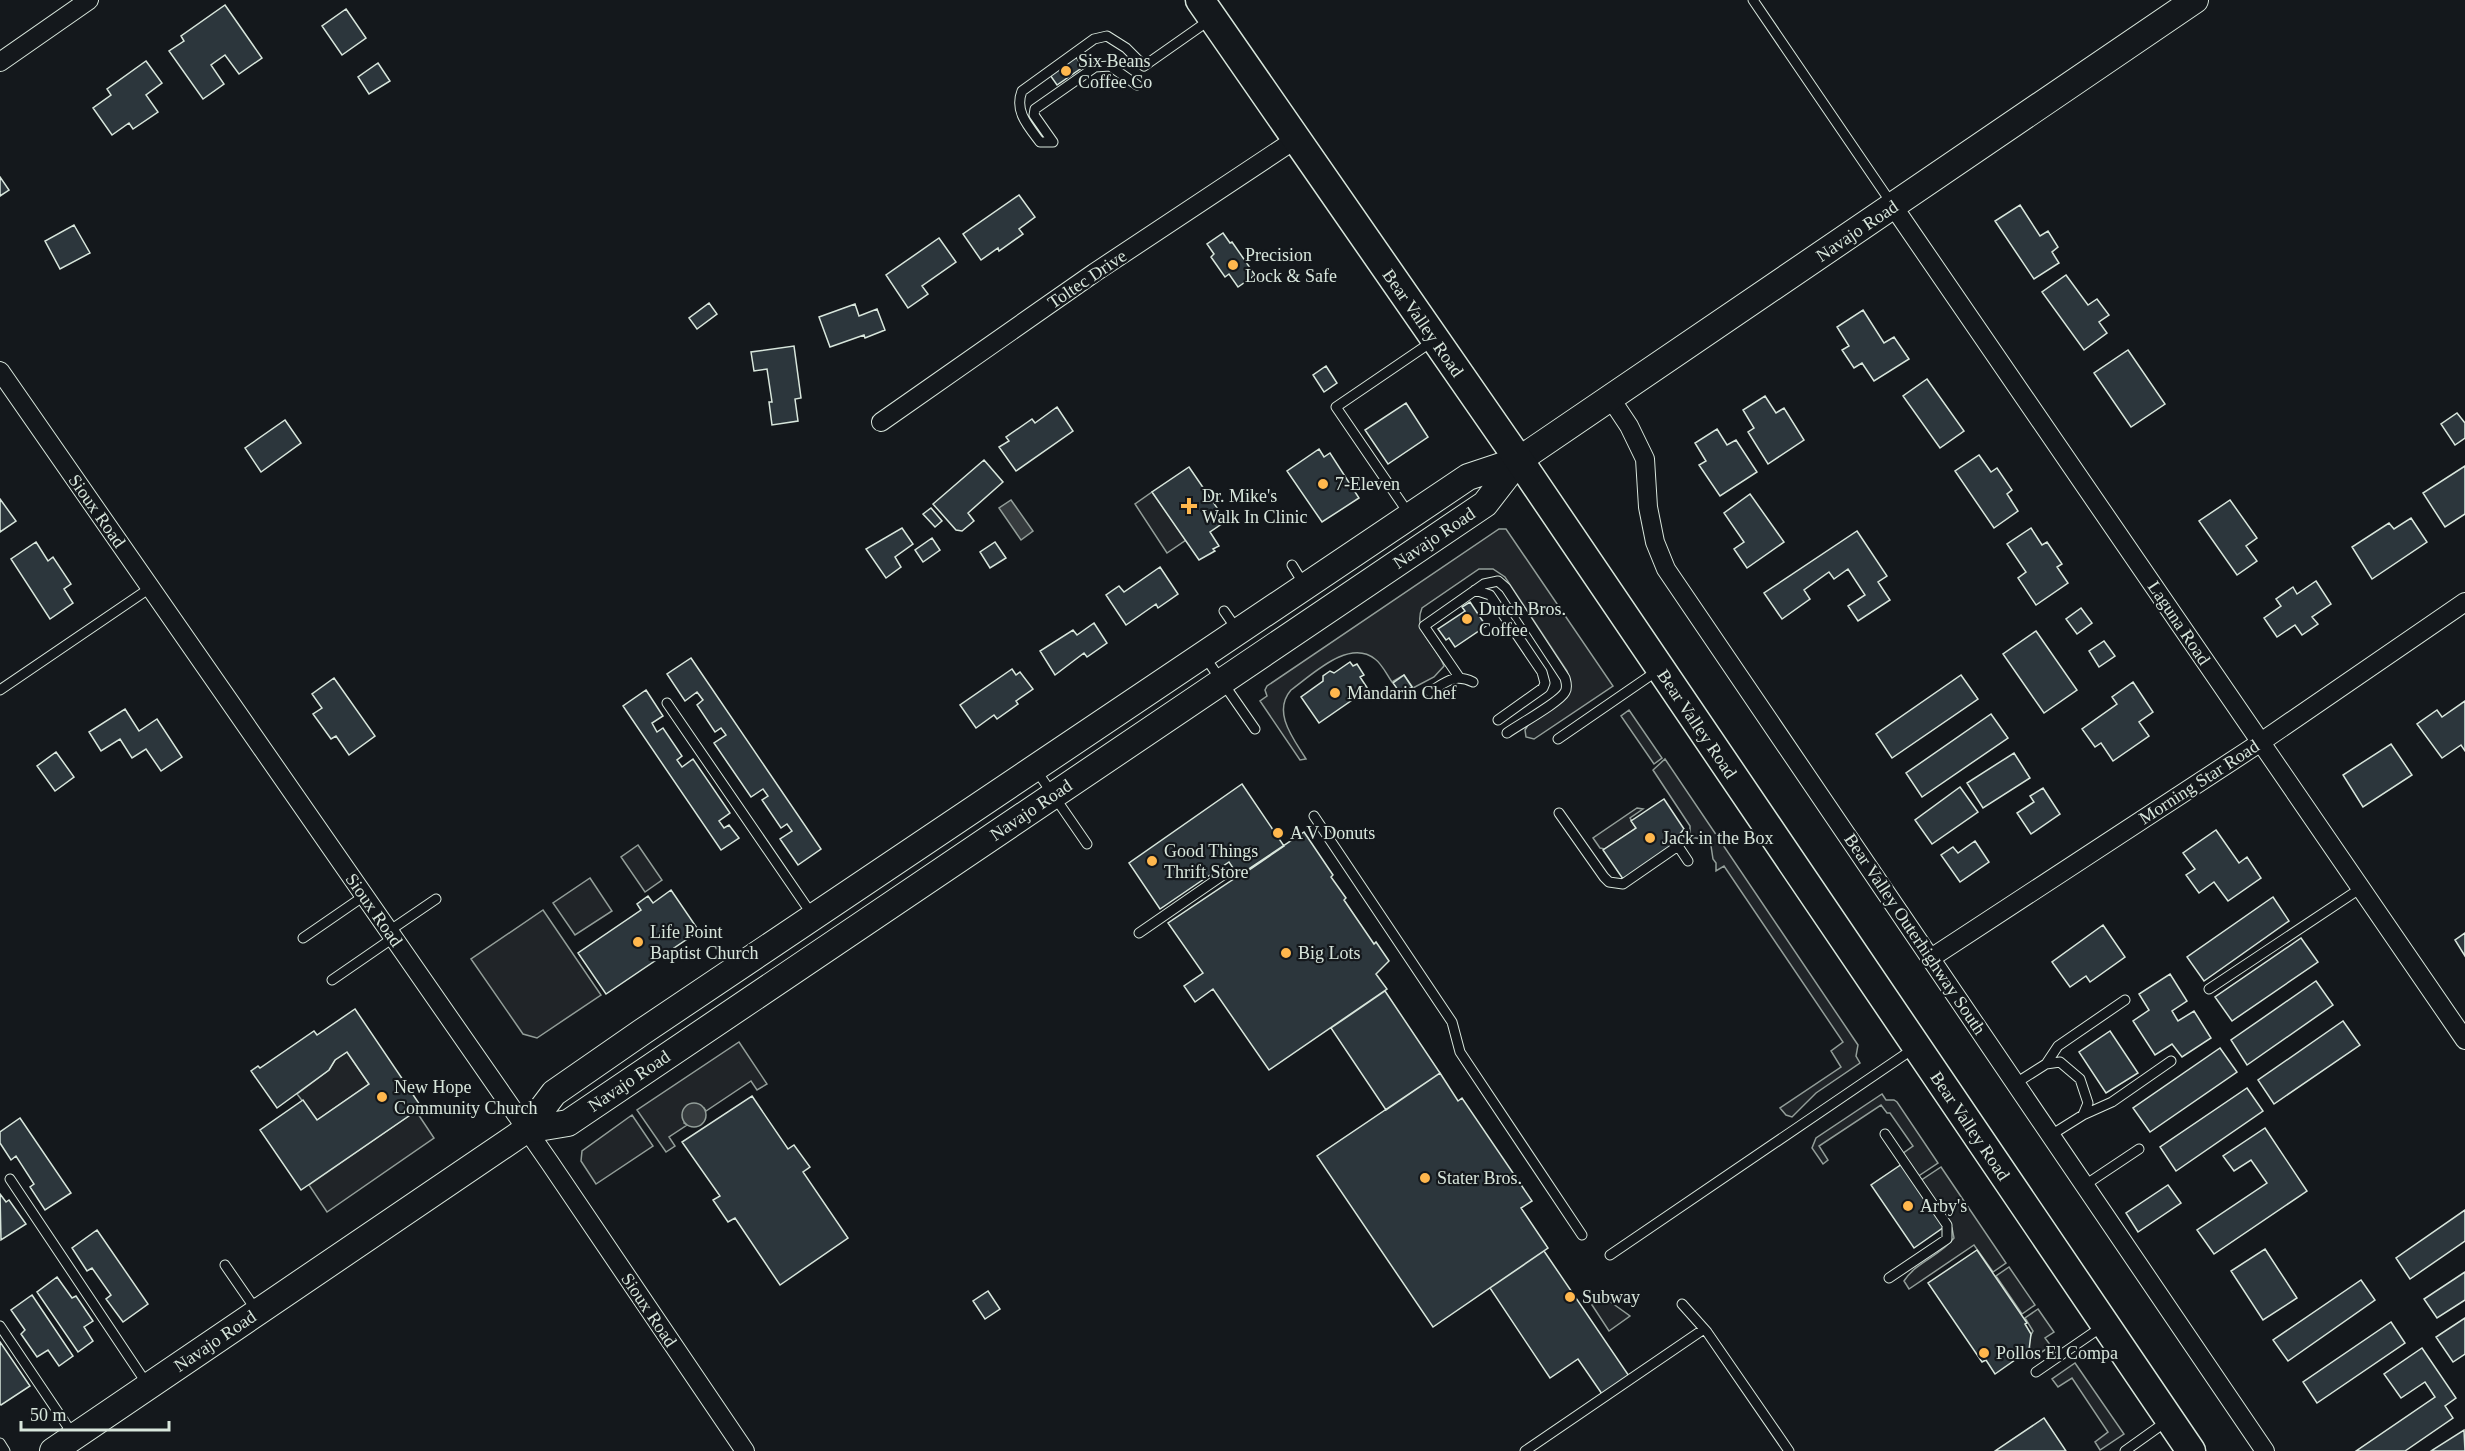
<svg xmlns="http://www.w3.org/2000/svg" width="2465" height="1451" viewBox="0 0 2465 1451" font-family="'Times New Roman',serif">
  <style>
    .green { fill: #202428; stroke: #939e99; stroke-width: 1.5 }
    .water { fill: #363b3e; stroke: #939e99; stroke-width: 1.5 }
    .building { fill: #2c363c; stroke: #d8e6dc; stroke-width: 1.5 }
    .lines { fill: none; stroke-linecap: round; stroke-linejoin: round }
    .lane-casing { stroke: #d8e6dc; stroke-width: 11 }
    .street-casing { stroke: #d8e6dc; stroke-width: 20 }
    .secondary-casing { stroke: #d8e6dc; stroke-width: 28 }
    .primary-casing { stroke: #d8e6dc; stroke-width: 31 }
    .lane { stroke: #14181c; stroke-width: 9 }
    .street { stroke: #14181c; stroke-width: 18 }
    .secondary { stroke: #14181c; stroke-width: 26 }
    .primary { stroke: #14181c; stroke-width: 28 }
    .poi-dot { fill: #ffb74d; stroke: #14181c; stroke-width: 2 }
    .labels { text-anchor: middle; dominant-baseline: central; stroke-width: 4.5; stroke-linejoin: round; paint-order: stroke }
    .poi-label { font-size: 18px; fill: #d8e6dc; stroke: #14181c; text-anchor: start }
    .street-label { font-size: 18px; fill: #d8e6dc; stroke: #14181c }
  </style>
  <rect width="100%" height="100%" fill="#14181c"/>
  <path class="green" d="M 1152,492 L 1186,540 L 1167,553 L 1135,504 Z
    M 1499,529 L 1506,529 L 1613,686 L 1534,739 L 1526,737 L 1525,730 L 1528,725 C 1548,711 1578,699 1567,671 L 1505,577 L 1493,569 L 1479,569 L 1422,608 C 1412,632 1437,645 1444,666 L 1434,677 L 1413,688 L 1404,675 L 1392,682 C 1387,675 1382,664 1375,659 C 1349,638 1312,675 1291,690 C 1272,712 1293,738 1306,759 L 1300,760 L 1260,701 L 1267,696 L 1265,690 L 1267,686 Z
    M 1629,710 L 1662,758 L 1654,764 L 1621,716 Z
    M 1665,759 L 1858,1045 L 1856,1056 L 1860,1063 L 1816,1093 L 1792,1117 L 1786,1115 L 1780,1108 L 1841,1067 L 1831,1051 L 1843,1042 L 1724,866 L 1716,871 L 1716,863 L 1713,859 L 1711,846 L 1702,839 L 1690,837 L 1690,826 L 1653,770 Z
    M 1637,808 L 1643,809 L 1630,818 L 1636,828 L 1605,849 L 1600,848 L 1593,838 Z
    M 638,845 L 662,880 L 645,892 L 621,857 Z
    M 590,878 L 612,911 L 575,935 L 553,903 Z
    M 543,910 L 601,995 L 537,1038 L 523,1034 L 471,959 Z
    M 739,1042 L 767,1084 L 757,1090 L 751,1081 L 706,1111 L 704,1108 L 684,1123 L 687,1125 L 669,1137 L 675,1146 L 666,1152 L 637,1110 Z
    M 347,1052 L 369,1084 L 317,1120 L 297,1094 L 329,1070 L 335,1060 Z
    M 1882,1094 L 1886,1100 L 1894,1100 L 1897,1102 L 1938,1163 L 1917,1177 L 1902,1154 L 1913,1146 L 1890,1113 L 1887,1113 L 1881,1105 L 1819,1146 L 1828,1160 L 1823,1164 L 1812,1148 L 1816,1138 Z
    M 416,1111 L 434,1138 L 327,1212 L 309,1185 Z
    M 632,1115 L 653,1146 L 596,1184 L 581,1161 L 582,1151 Z
    M 1941,1167 L 2006,1263 L 1993,1272 L 1974,1245 L 1909,1289 L 1904,1281 C 1916,1262 1940,1256 1954,1238 L 1952,1228 L 1920,1181 Z
    M 2009,1267 L 2035,1305 L 2022,1314 L 1996,1276 Z
    M 1605,1298 L 1630,1316 L 1609,1331 L 1592,1305 Z
    M 2038,1309 L 2054,1332 L 2045,1338 L 2051,1346 L 2034,1357 C 2028,1348 2027,1341 2033,1331 L 2025,1318 Z
    M 2075,1363 L 2124,1434 L 2100,1450 L 2095,1442 L 2108,1432 L 2072,1378 L 2058,1387 L 2052,1379 Z"/>
  <path class="water" d="M 1011,500 L 1033,531 L 1021,540 L 999,508 Z
    M682 1115a12 12 0 1 1 24 0a12 12 0 1 1-24 0Z"/>
  <path class="building" d="M 225,5 L 262,58 L 239,74 L 225,55 L 211,65 L 224,84 L 203,99 L 169,51 L 184,41 L 181,36 Z
    M 346,9 L 366,38 L 342,55 L 322,26 Z
    M 1076,57 L 1083,67 L 1057,85 L 1050,75 Z
    M 146,61 L 162,83 L 146,95 L 158,112 L 133,129 L 129,123 L 112,135 L 93,108 L 111,95 L 107,89 Z
    M 378,63 L 390,81 L 369,94 L 358,77 Z
    M 0,177 L 9,190 L 0,196 Z
    M 1019,195 L 1035,217 L 1019,229 L 1023,234 L 999,251 L 998,248 L 981,260 L 963,234 Z
    M 2020,205 L 2040,236 L 2048,231 L 2058,247 L 2052,252 L 2059,263 L 2034,279 L 1995,221 Z
    M 74,225 L 90,253 L 60,269 L 45,241 Z
    M 1223,233 L 1230,243 L 1232,242 L 1255,275 L 1238,287 L 1229,274 L 1225,277 L 1211,257 L 1214,254 L 1207,244 Z
    M 939,238 L 956,262 L 922,286 L 928,294 L 908,308 L 886,275 Z
    M 2066,275 L 2088,305 L 2097,299 L 2109,315 L 2099,322 L 2107,333 L 2084,350 L 2042,292 Z
    M 709,303 L 717,314 L 697,329 L 689,318 Z
    M 855,304 L 859,316 L 877,309 L 885,330 L 865,338 L 864,335 L 830,347 L 819,317 Z
    M 1863,310 L 1884,343 L 1894,337 L 1909,359 L 1874,381 L 1862,363 L 1854,368 L 1842,350 L 1849,346 L 1837,327 Z
    M 794,346 L 801,398 L 795,399 L 798,421 L 772,425 L 769,402 L 772,402 L 767,369 L 754,371 L 751,352 Z
    M 2128,350 L 2165,404 L 2131,427 L 2094,373 Z
    M 1326,366 L 1337,383 L 1324,392 L 1313,375 Z
    M 1927,379 L 1964,431 L 1940,448 L 1903,396 Z
    M 1765,396 L 1776,413 L 1784,408 L 1804,440 L 1768,464 L 1748,432 L 1754,428 L 1743,410 Z
    M 1406,403 L 1428,437 L 1388,464 L 1365,430 Z
    M 1057,407 L 1073,431 L 1016,471 L 999,447 L 1009,441 L 1006,437 L 1032,419 L 1035,423 Z
    M 2457,413 L 2465,423 L 2465,438 L 2455,445 L 2441,424 Z
    M 285,420 L 301,443 L 261,472 L 245,448 Z
    M 1717,429 L 1727,445 L 1736,440 L 1757,472 L 1720,496 L 1699,465 L 1706,461 L 1695,443 Z
    M 1319,449 L 1324,457 L 1330,453 L 1359,498 L 1322,522 L 1287,471 Z
    M 1979,455 L 1991,472 L 1997,468 L 2012,490 L 2007,494 L 2018,511 L 1994,528 L 1955,471 Z
    M 984,460 L 1003,482 L 968,513 L 974,521 L 962,531 L 956,530 L 933,504 Z
    M 2465,466 L 2465,514 L 2445,527 L 2423,493 Z
    M 1189,467 L 1226,521 L 1210,532 L 1219,546 L 1213,549 L 1215,551 L 1199,560 L 1152,492 Z
    M 1750,494 L 1784,542 L 1747,568 L 1734,549 L 1744,542 L 1724,513 Z
    M 0,499 L 16,521 L 0,532 Z
    M 2230,500 L 2257,538 L 2246,546 L 2257,561 L 2237,575 L 2199,521 Z
    M 931,508 L 942,521 L 935,527 L 923,514 Z
    M 2411,518 L 2427,542 L 2372,579 L 2352,547 L 2389,523 L 2394,529 Z
    M 902,528 L 913,544 L 895,557 L 901,567 L 886,578 L 866,549 Z
    M 2031,528 L 2042,545 L 2047,542 L 2062,564 L 2057,567 L 2068,583 L 2036,605 L 2018,578 L 2026,572 L 2007,544 Z
    M 1857,531 L 1887,576 L 1878,582 L 1890,600 L 1858,621 L 1848,606 L 1865,595 L 1848,569 L 1834,579 L 1829,572 L 1804,590 L 1810,599 L 1782,619 L 1764,593 Z
    M 932,538 L 940,550 L 923,562 L 915,550 Z
    M 36,542 L 48,561 L 53,557 L 71,584 L 64,589 L 73,603 L 50,619 L 11,559 Z
    M 995,542 L 1006,558 L 990,568 L 980,552 Z
    M 1160,567 L 1178,594 L 1158,608 L 1156,604 L 1126,625 L 1106,595 L 1119,586 L 1124,592 Z
    M 2316,581 L 2331,604 L 2312,617 L 2318,624 L 2302,635 L 2295,625 L 2277,637 L 2264,618 L 2281,606 L 2276,599 L 2293,587 L 2297,594 Z
    M 1470,602 L 1486,626 L 1455,647 L 1449,638 L 1446,640 L 1438,629 L 1465,611 L 1462,607 Z
    M 2081,608 L 2092,623 L 2077,634 L 2066,619 Z
    M 1094,623 L 1107,643 L 1087,657 L 1084,653 L 1055,675 L 1040,651 L 1073,630 L 1077,635 Z
    M 2036,631 L 2077,690 L 2044,713 L 2003,654 Z
    M 2104,641 L 2115,656 L 2099,667 L 2089,651 Z
    M 691,658 L 821,849 L 798,865 L 780,839 L 792,831 L 787,824 L 781,828 L 762,800 L 768,796 L 763,789 L 751,797 L 714,743 L 726,735 L 721,728 L 715,732 L 697,705 L 703,700 L 697,692 L 685,701 L 667,674 Z
    M 1350,662 L 1353,666 L 1357,664 L 1364,675 L 1360,677 L 1368,689 L 1319,723 L 1301,697 L 1323,681 L 1323,676 L 1330,671 L 1334,673 Z
    M 1012,669 L 1016,675 L 1020,672 L 1033,689 L 1016,701 L 1018,704 L 997,719 L 994,715 L 976,728 L 960,705 Z
    M 1404,675 L 1412,687 L 1401,694 L 1393,683 Z
    M 1961,675 L 1978,699 L 1892,758 L 1876,734 Z
    M 334,678 L 375,736 L 349,755 L 336,736 L 331,739 L 313,714 L 322,708 L 312,694 Z
    M 2133,682 L 2153,712 L 2139,722 L 2149,736 L 2113,761 L 2101,743 L 2095,747 L 2082,729 L 2117,704 L 2112,697 Z
    M 646,690 L 663,716 L 652,723 L 657,732 L 663,728 L 682,756 L 677,760 L 682,767 L 693,759 L 730,813 L 719,821 L 724,828 L 729,825 L 739,838 L 721,850 L 623,706 Z
    M 2465,701 L 2465,751 L 2461,745 L 2442,758 L 2417,724 L 2437,710 L 2442,717 Z
    M 125,709 L 139,731 L 157,719 L 182,757 L 161,771 L 146,749 L 132,758 L 120,739 L 101,751 L 89,732 Z
    M 1991,714 L 2008,738 L 1922,797 L 1906,773 Z
    M 2391,744 L 2412,775 L 2363,807 L 2343,775 Z
    M 56,752 L 74,777 L 55,791 L 37,766 Z
    M 2014,753 L 2030,778 L 1983,808 L 1967,783 Z
    M 1242,784 L 1284,846 L 1239,877 L 1229,862 L 1160,909 L 1129,863 Z
    M 1960,787 L 1978,812 L 1932,844 L 1915,820 Z
    M 2043,788 L 2060,814 L 2031,834 L 2017,813 L 2034,802 L 2030,796 Z
    M 1664,799 L 1684,829 L 1679,835 L 1681,840 L 1623,879 L 1603,850 L 1636,828 L 1631,821 Z
    M 2216,830 L 2239,863 L 2247,857 L 2261,878 L 2228,901 L 2214,882 L 2199,893 L 2186,875 L 2195,869 L 2183,853 Z
    M 1304,832 L 1333,875 L 1331,877 L 1346,898 L 1344,900 L 1374,944 L 1376,942 L 1389,961 L 1376,974 L 1387,989 L 1269,1070 L 1213,989 L 1195,1002 L 1184,986 L 1203,973 L 1168,923 Z
    M 1975,841 L 1989,862 L 1960,882 L 1941,855 L 1953,847 L 1958,853 Z
    M 671,890 L 699,931 L 606,994 L 578,953 L 641,910 L 637,904 L 648,896 L 653,903 Z
    M 2273,897 L 2289,921 L 2204,981 L 2187,957 Z
    M 2103,925 L 2125,957 L 2090,982 L 2086,976 L 2070,987 L 2052,962 Z
    M 2465,933 L 2465,956 L 2455,940 Z
    M 2301,938 L 2318,962 L 2232,1021 L 2215,997 Z
    M 2170,974 L 2187,1001 L 2172,1011 L 2178,1021 L 2194,1011 L 2211,1038 L 2182,1057 L 2172,1044 L 2155,1055 L 2133,1021 L 2149,1010 L 2139,994 Z
    M 2316,981 L 2333,1005 L 2247,1065 L 2231,1040 Z
    M 1385,991 L 1440,1073 L 1386,1110 L 1331,1028 Z
    M 355,1009 L 420,1105 L 416,1111 L 301,1190 L 260,1130 L 303,1100 L 317,1120 L 369,1084 L 347,1052 L 335,1060 L 329,1070 L 277,1108 L 251,1071 L 258,1066 L 260,1068 L 314,1031 L 317,1035 Z
    M 2343,1021 L 2360,1045 L 2274,1104 L 2258,1080 Z
    M 2110,1031 L 2138,1073 L 2106,1093 L 2079,1052 Z
    M 2220,1048 L 2237,1072 L 2150,1132 L 2133,1108 Z
    M 1440,1073 L 1458,1101 L 1462,1098 L 1532,1201 L 1521,1208 L 1548,1248 L 1433,1327 L 1317,1156 Z
    M 2247,1088 L 2263,1111 L 2176,1171 L 2160,1147 Z
    M 752,1096 L 788,1149 L 794,1145 L 810,1167 L 803,1172 L 848,1238 L 780,1285 L 735,1218 L 728,1222 L 713,1200 L 720,1196 L 682,1142 Z
    M 20,1118 L 71,1193 L 45,1210 L 30,1187 L 34,1184 L 16,1156 L 11,1160 L 0,1143 L 0,1132 Z
    M 2265,1128 L 2307,1191 L 2214,1254 L 2197,1230 L 2267,1183 L 2251,1160 L 2234,1171 L 2223,1156 Z
    M 1902,1164 L 1944,1227 L 1914,1248 L 1871,1185 Z
    M 2168,1185 L 2181,1203 L 2138,1232 L 2126,1213 Z
    M 0,1194 L 6,1202 L 9,1200 L 26,1224 L 1,1240 Z
    M 2465,1210 L 2465,1241 L 2410,1279 L 2396,1258 Z
    M 97,1230 L 148,1304 L 123,1322 L 106,1299 L 111,1295 L 92,1268 L 87,1271 L 72,1248 Z
    M 2265,1249 L 2297,1298 L 2263,1320 L 2231,1271 Z
    M 1977,1250 L 2027,1323 L 2025,1324 L 2031,1334 L 2029,1350 L 1995,1374 L 1986,1360 L 1982,1362 L 1928,1283 Z
    M 1544,1251 L 1629,1376 L 1602,1394 L 1578,1359 L 1550,1378 L 1490,1288 Z
    M 2465,1272 L 2465,1300 L 2437,1318 L 2424,1299 Z
    M 57,1277 L 72,1298 L 76,1296 L 93,1321 L 84,1327 L 93,1341 L 78,1352 L 37,1292 Z
    M 2361,1280 L 2375,1300 L 2288,1361 L 2273,1340 Z
    M 988,1291 L 1000,1309 L 985,1319 L 973,1301 Z
    M 32,1295 L 73,1356 L 59,1366 L 48,1350 L 37,1357 L 21,1334 L 25,1330 L 11,1310 Z
    M 2465,1318 L 2465,1354 L 2453,1362 L 2436,1337 Z
    M 2391,1322 L 2405,1343 L 2317,1403 L 2303,1382 Z
    M 0,1342 L 30,1386 L 1,1405 L 0,1404 Z
    M 2422,1348 L 2456,1398 L 2445,1406 L 2453,1418 L 2405,1451 L 2356,1451 L 2435,1397 L 2425,1382 L 2401,1398 L 2384,1374 Z
    M 2044,1418 L 2066,1451 L 1995,1451 Z
    M 2464,1430 L 2465,1451 L 2431,1451 Z"/>
  <g class="lines">
    <g class="lane-casing">
      <path id="lane" d="M 1753,0 L 1892,204
        M 1053,142 L 1040,142 C 1028,126 1014,111 1022,91 L 1094,39 L 1107,36 L 1126,48 L 1144,66 L 1211,19
        M 1053,142 L 1034,115 L 1035,109 L 1095,67 L 1110,66 L 1137,85
        M 1409,514 L 1336,407 L 1433,341
        M 1292,565 L 1305,586
        M 1475,590 L 1490,595 L 1542,672 L 1545,683 L 1543,688 L 1498,720
        M 1224,611 L 1238,631
        M 1205,657 L 1255,729
        M 1459,677 L 1424,626 L 1484,584 L 1498,581 L 1506,588 L 1565,678 C 1566,682 1568,687 1565,692 C 1560,702 1518,725 1507,733
        M 0,690 L 150,588
        M 1430,692 C 1446,682 1454,673 1473,682
        M 667,703 L 813,916
        M 1558,739 L 1657,671
        M 1036,770 L 1087,844
        M 1559,813 L 1604,877 L 1609,882 L 1623,884 L 1678,846 L 1688,861
        M 1314,816 L 1452,1022 L 1460,1052 L 1582,1235
        M 389,931 L 436,899
        M 1139,933 L 1226,873
        M 303,938 L 364,896
        M 332,980 L 393,938
        M 2209,989 L 2361,888
        M 2046,1064 L 2058,1046 L 2125,1000
        M 2016,1083 L 2046,1064 L 2060,1062 L 2080,1079 L 2088,1103 L 2083,1115 L 2051,1135
        M 2083,1115 L 2112,1102 L 2171,1061
        M 1885,1134 L 1947,1225 L 1947,1239 L 1889,1278
        M 10,1179 L 147,1384
        M 2085,1185 L 2139,1149
        M 1610,1255 L 1913,1049
        M 225,1265 L 256,1310
        M 1682,1304 L 1707,1332 L 1789,1451
        M 0,1326 L 74,1436
        M 2036,1372 L 2103,1326
        M 0,1443 L 5,1451
        M 1525,1451 L 1704,1329
        M 2125,1451 L 2167,1421"/>
    </g>
    <g class="street-casing">
      <path id="street" d="M 0,62 L 89,0
        M 1893,206 L 2465,1040
        M 0,371 L 550,1163 L 745,1451
        M 1611,399 L 1629,426 L 1645,459 L 1648,507 L 1655,542 L 1666,569 L 2265,1451
        M 881,422 L 1094,273 L 1296,139
        M 1931,958 L 2261,742 L 2465,602"/>
    </g>
    <g class="secondary-casing">
      <path id="secondary" d="M 526,1130 L 568,1123 L 1485,504 L 1519,460
        M 53,1451 L 526,1130 L 554,1093 L 642,1032 L 1468,477 L 1519,460 L 2195,0"/>
    </g>
    <g class="primary-casing">
      <path id="primary" d="M 1200,0 L 1519,460 L 2191,1451"/>
    </g>
    <use href="#lane" class="lane"/>
    <use href="#street" class="street"/>
    <use href="#secondary" class="secondary"/>
    <use href="#primary" class="primary"/>
  </g>
  <g class="poi-dot">
    <circle cx="1066" cy="71" r="6"/>
    <circle cx="1233" cy="265" r="6"/>
    <circle cx="1323" cy="484" r="6"/>
    <path d="M1186 497h6v6h6v6h-6v6h-6v-6h-6v-6h6z"/>
    <circle cx="1467" cy="619" r="6"/>
    <circle cx="1335" cy="693" r="6"/>
    <circle cx="1278" cy="833" r="6"/>
    <circle cx="1650" cy="838" r="6"/>
    <circle cx="1152" cy="861" r="6"/>
    <circle cx="638" cy="942" r="6"/>
    <circle cx="1286" cy="953" r="6"/>
    <circle cx="382" cy="1097" r="6"/>
    <circle cx="1425" cy="1178" r="6"/>
    <circle cx="1908" cy="1206" r="6"/>
    <circle cx="1570" cy="1297" r="6"/>
    <circle cx="1984" cy="1353" r="6"/>
  </g>
  <g class="labels">
    <g class="poi-label">
      <text x="1078" y="61">Six Beans<tspan x="1078" dy="21">Coffee Co</tspan></text>
      <text x="1245" y="255">Precision<tspan x="1245" dy="21">Lock &amp; Safe</tspan></text>
      <text x="1335" y="484">7-Eleven</text>
      <text x="1202" y="496">Dr. Mike's<tspan x="1202" dy="21">Walk In Clinic</tspan></text>
      <text x="1479" y="609">Dutch Bros.<tspan x="1479" dy="21">Coffee</tspan></text>
      <text x="1347" y="693">Mandarin Chef</text>
      <text x="1290" y="833">A V Donuts</text>
      <text x="1662" y="838">Jack in the Box</text>
      <text x="1164" y="851">Good Things<tspan x="1164" dy="21">Thrift Store</tspan></text>
      <text x="650" y="932">Life Point<tspan x="650" dy="21">Baptist Church</tspan></text>
      <text x="1298" y="953">Big Lots</text>
      <text x="394" y="1087">New Hope<tspan x="394" dy="21">Community Church</tspan></text>
      <text x="1437" y="1178">Stater Bros.</text>
      <text x="1920" y="1206">Arby's</text>
      <text x="1582" y="1297">Subway</text>
      <text x="1996" y="1353">Pollos El Compa</text>
    </g>
    <g class="street-label">
      <text transform="translate(1857 231) rotate(-34)">Navajo Road</text>
      <text transform="translate(1087 279) rotate(-34)">Toltec Drive</text>
      <text transform="translate(1423 323) rotate(55)">Bear Valley Road</text>
      <text transform="translate(97 511) rotate(55)">Sioux Road</text>
      <text transform="translate(1434 538) rotate(-34)">Navajo Road</text>
      <text transform="translate(2179 623) rotate(56)">Laguna Road</text>
      <text transform="translate(1697 724) rotate(56)">Bear Valley Road</text>
      <text transform="translate(2199 782) rotate(-33)">Morning Star Road</text>
      <text transform="translate(1031 810) rotate(-34)">Navajo Road</text>
      <text transform="translate(374 910) rotate(55)">Sioux Road</text>
      <text transform="translate(1915 934) rotate(56)">Bear Valley Outerhighway South</text>
      <text transform="translate(629 1081) rotate(-34)">Navajo Road</text>
      <text transform="translate(1970 1126) rotate(56)">Bear Valley Road</text>
      <text transform="translate(649 1310) rotate(56)">Sioux Road</text>
      <text transform="translate(215 1341) rotate(-34)">Navajo Road</text>
    </g>
  </g>
  <path d="M21 1421v9h148v-9" fill="none" stroke="#d8e6dc" stroke-width="3"/>
  <text x="30" y="1421" font-size="18" fill="#d8e6dc" stroke="#14181c" stroke-width="4.5" paint-order="stroke">50 m</text>
</svg>
